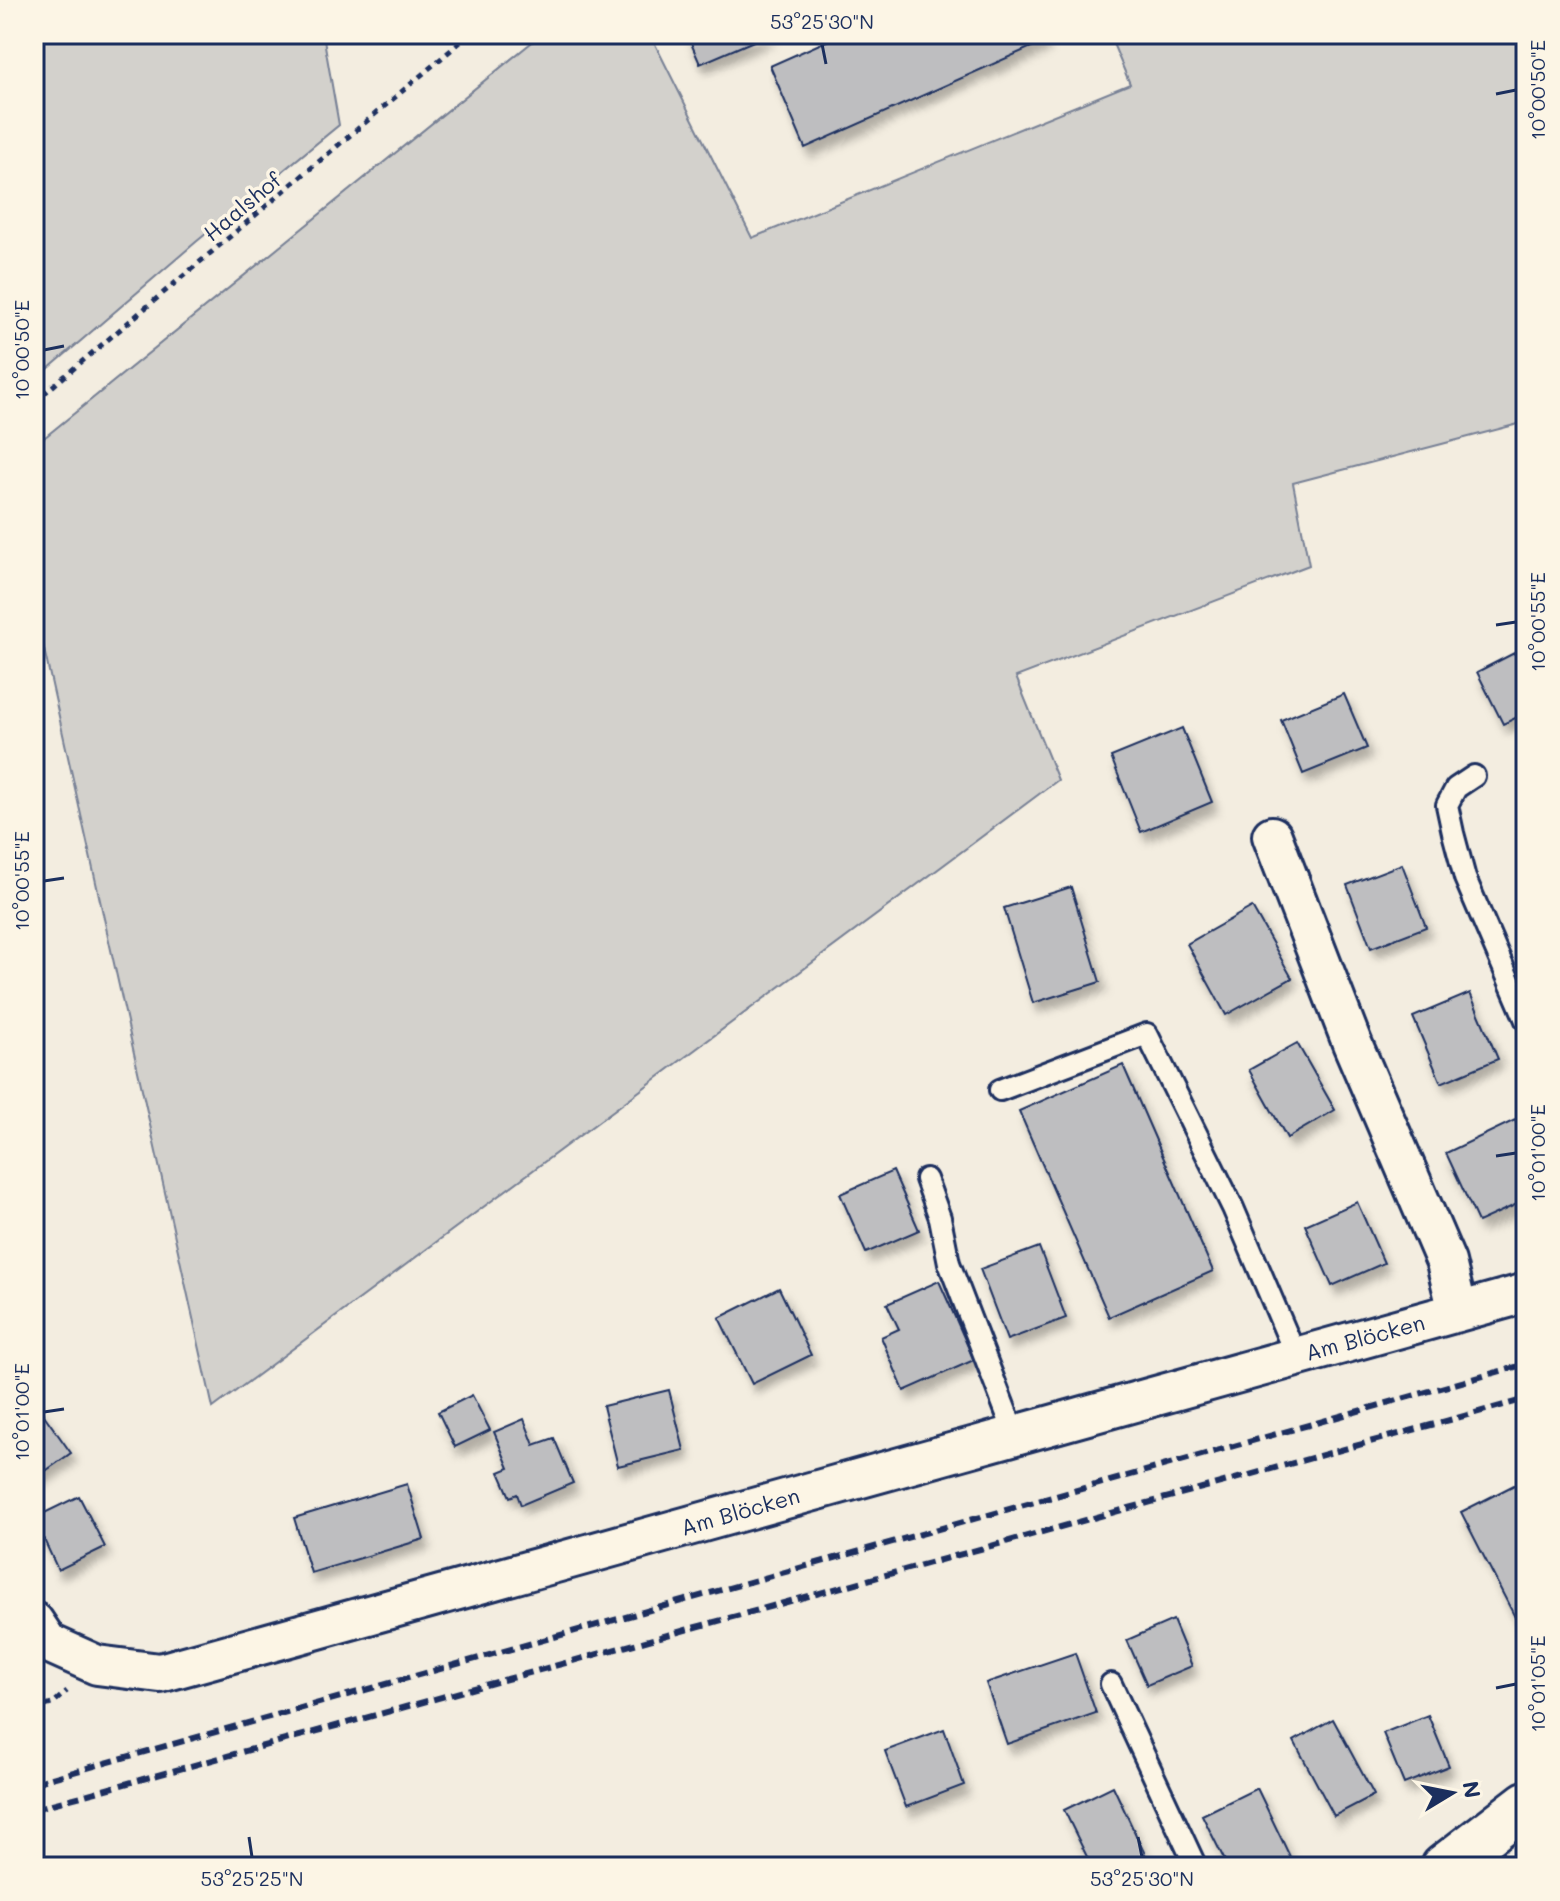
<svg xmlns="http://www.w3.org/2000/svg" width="1560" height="1901" viewBox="0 0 1560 1901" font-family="Mali,sans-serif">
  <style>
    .green { fill: #d3d1cc; stroke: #778095; stroke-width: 2 }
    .building { fill: #bebec0; stroke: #1b2f5e; stroke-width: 2; filter: url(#shadow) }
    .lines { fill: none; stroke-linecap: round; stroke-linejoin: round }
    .lane-casing { stroke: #1b2f5e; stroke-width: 26 }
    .street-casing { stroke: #1b2f5e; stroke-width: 44 }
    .secondary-casing { stroke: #1b2f5e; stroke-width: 50 }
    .path { stroke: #1b2f5e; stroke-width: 5; stroke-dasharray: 6 6; stroke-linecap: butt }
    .lane { stroke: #fcf5e5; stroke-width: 20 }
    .street { stroke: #fcf5e5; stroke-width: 38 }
    .secondary { stroke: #fcf5e5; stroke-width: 44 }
    .rail { stroke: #1b2f5e; stroke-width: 6; stroke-dasharray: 12 6; stroke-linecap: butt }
    .ticks { fill: none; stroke: #1b2f5e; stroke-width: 3 }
    .labels { text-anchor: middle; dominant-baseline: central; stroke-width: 7; stroke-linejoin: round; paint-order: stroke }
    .street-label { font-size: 22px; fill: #1b2f5e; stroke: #fcf5e5 }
    .neatline { fill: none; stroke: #1b2f5e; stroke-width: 3 }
    .ticks-label { font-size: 20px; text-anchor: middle; fill: #1b2f5e }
  </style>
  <defs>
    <filter id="shadow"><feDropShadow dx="5" dy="9" stdDeviation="4" flood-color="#0004"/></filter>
  </defs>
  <rect width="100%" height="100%" fill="#f3ede0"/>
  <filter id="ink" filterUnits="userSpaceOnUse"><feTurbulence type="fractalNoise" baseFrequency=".0125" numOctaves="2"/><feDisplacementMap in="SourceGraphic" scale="16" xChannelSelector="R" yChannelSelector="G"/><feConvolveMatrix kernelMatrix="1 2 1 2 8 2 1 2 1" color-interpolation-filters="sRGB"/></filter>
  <g filter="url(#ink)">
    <path class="green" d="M 34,34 L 323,34 L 339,125 L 196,242 L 34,381 Z
      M 542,34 L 650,34 L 752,238 L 1130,84 L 1109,34 L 1526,34 L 1526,422 L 1293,483 L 1309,565 L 1016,677 L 1058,780 L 213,1408 L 34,604 L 34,446 Z"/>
    <path class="building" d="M 687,34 L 770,34 L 700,64 Z
      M 842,34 L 1042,34 L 1045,41 L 805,148 L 770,66 Z
      M 1526,647 L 1526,713 L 1503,724 L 1477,672 Z
      M 1344,694 L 1367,748 L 1303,774 L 1281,720 Z
      M 1182,728 L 1212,802 L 1141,832 L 1111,757 Z
      M 1402,864 L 1426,927 L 1371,948 L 1347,885 Z
      M 1071,887 L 1100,982 L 1033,1003 L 1004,908 Z
      M 1252,907 L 1292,978 L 1226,1015 L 1187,944 Z
      M 1470,993 L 1498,1059 L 1441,1083 L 1413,1017 Z
      M 1297,1043 L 1335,1110 L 1287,1138 L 1249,1070 Z
      M 1123,1065 L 1213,1271 L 1109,1317 L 1019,1111 Z
      M 1515,1120 L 1526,1142 L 1526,1200 L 1478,1222 L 1446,1153 Z
      M 893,1171 L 919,1230 L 866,1253 L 840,1194 Z
      M 1357,1202 L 1384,1263 L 1332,1286 L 1305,1225 Z
      M 1039,1247 L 1066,1318 L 1007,1340 L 980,1269 Z
      M 939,1281 L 974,1360 L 904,1391 L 881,1337 L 899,1329 L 887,1304 Z
      M 779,1288 L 811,1355 L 752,1384 L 719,1318 Z
      M 669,1390 L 684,1450 L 618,1466 L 603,1406 Z
      M 472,1395 L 490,1430 L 455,1447 L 438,1412 Z
      M 34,1401 L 71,1453 L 34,1479 Z
      M 524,1419 L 534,1445 L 554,1438 L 573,1483 L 521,1505 L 517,1494 L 510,1497 L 499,1472 L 509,1468 L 494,1432 Z
      M 1526,1479 L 1526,1624 L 1520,1627 L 1461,1512 Z
      M 407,1484 L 424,1539 L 311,1573 L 294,1518 Z
      M 79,1496 L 105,1547 L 58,1570 L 34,1518 Z
      M 1173,1620 L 1192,1666 L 1147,1685 L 1127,1640 Z
      M 1075,1653 L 1096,1713 L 1007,1744 L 986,1683 Z
      M 1428,1715 L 1449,1766 L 1404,1784 L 1383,1733 Z
      M 1333,1719 L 1374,1795 L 1334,1816 L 1294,1741 Z
      M 944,1729 L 964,1785 L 906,1807 L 885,1751 Z
      M 1113,1786 L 1151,1867 L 1092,1867 L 1064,1810 Z
      M 1257,1788 L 1295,1867 L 1228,1867 L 1202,1815 Z"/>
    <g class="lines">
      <g class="lane-casing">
        <path id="lane" d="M 1474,776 L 1456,788 L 1447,805 L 1453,833 L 1465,878 L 1526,1020
          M 1000,1090 L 1147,1034 L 1233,1208 L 1296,1356
          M 926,1179 L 940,1218 L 949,1263 L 1015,1435
          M 1111,1684 L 1196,1867"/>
      </g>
      <g class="street-casing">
        <path id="street" d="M 1272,836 L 1352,1043 L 1446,1262 L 1458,1312
          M 34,1622 L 48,1643 L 97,1665 L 160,1673 L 1526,1293"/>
      </g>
      <g class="secondary-casing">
        <path id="secondary" d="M 1444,1867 L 1526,1804"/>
      </g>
      <path class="path" d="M 34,402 L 470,34
        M 34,1709 L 52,1704 L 67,1691"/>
      <use href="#lane" class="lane"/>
      <use href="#street" class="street"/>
      <use href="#secondary" class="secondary"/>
      <path class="rail" d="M 34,1783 L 1526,1364
        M 34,1809 L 1526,1399"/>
    </g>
  </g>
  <path class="ticks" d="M 822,44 L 826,64M 1496,94 L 1516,90M 44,350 L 64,346M 1496,625 L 1516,622M 44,881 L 64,878M 1496,1156 L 1516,1153M 44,1412 L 64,1409M 1496,1688 L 1516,1684M 249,1837 L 252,1857M 1138,1837 L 1142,1857"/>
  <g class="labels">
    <g class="street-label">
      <text transform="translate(242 206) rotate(-40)">Haalshof</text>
      <text transform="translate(1365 1337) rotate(-15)">Am Blöcken</text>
      <text transform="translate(740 1511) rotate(-16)">Am Blöcken</text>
    </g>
  </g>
  <rect width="1560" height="1901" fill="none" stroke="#fcf5e5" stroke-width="88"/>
  <g transform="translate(1452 1793) rotate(80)" stroke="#fcf5e5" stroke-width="6" paint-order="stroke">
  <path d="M0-6L14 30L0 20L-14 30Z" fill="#1b2f5e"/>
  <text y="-12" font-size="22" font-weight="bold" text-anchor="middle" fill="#1b2f5e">N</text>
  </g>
  <rect x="44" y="44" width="1472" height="1813" class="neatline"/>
  <g class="ticks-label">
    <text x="822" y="29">53°25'30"N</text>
    <text transform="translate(1538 90) rotate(-90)" y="7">10°00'50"E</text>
    <text transform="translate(22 350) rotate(-90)" y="7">10°00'50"E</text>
    <text transform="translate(1538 622) rotate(-90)" y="7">10°00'55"E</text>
    <text transform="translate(22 881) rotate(-90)" y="7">10°00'55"E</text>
    <text transform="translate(1538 1153) rotate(-90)" y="7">10°01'00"E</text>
    <text transform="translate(22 1412) rotate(-90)" y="7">10°01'00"E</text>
    <text transform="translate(1538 1684) rotate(-90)" y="7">10°01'05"E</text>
    <text x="252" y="1886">53°25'25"N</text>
    <text x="1142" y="1886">53°25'30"N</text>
  </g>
</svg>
